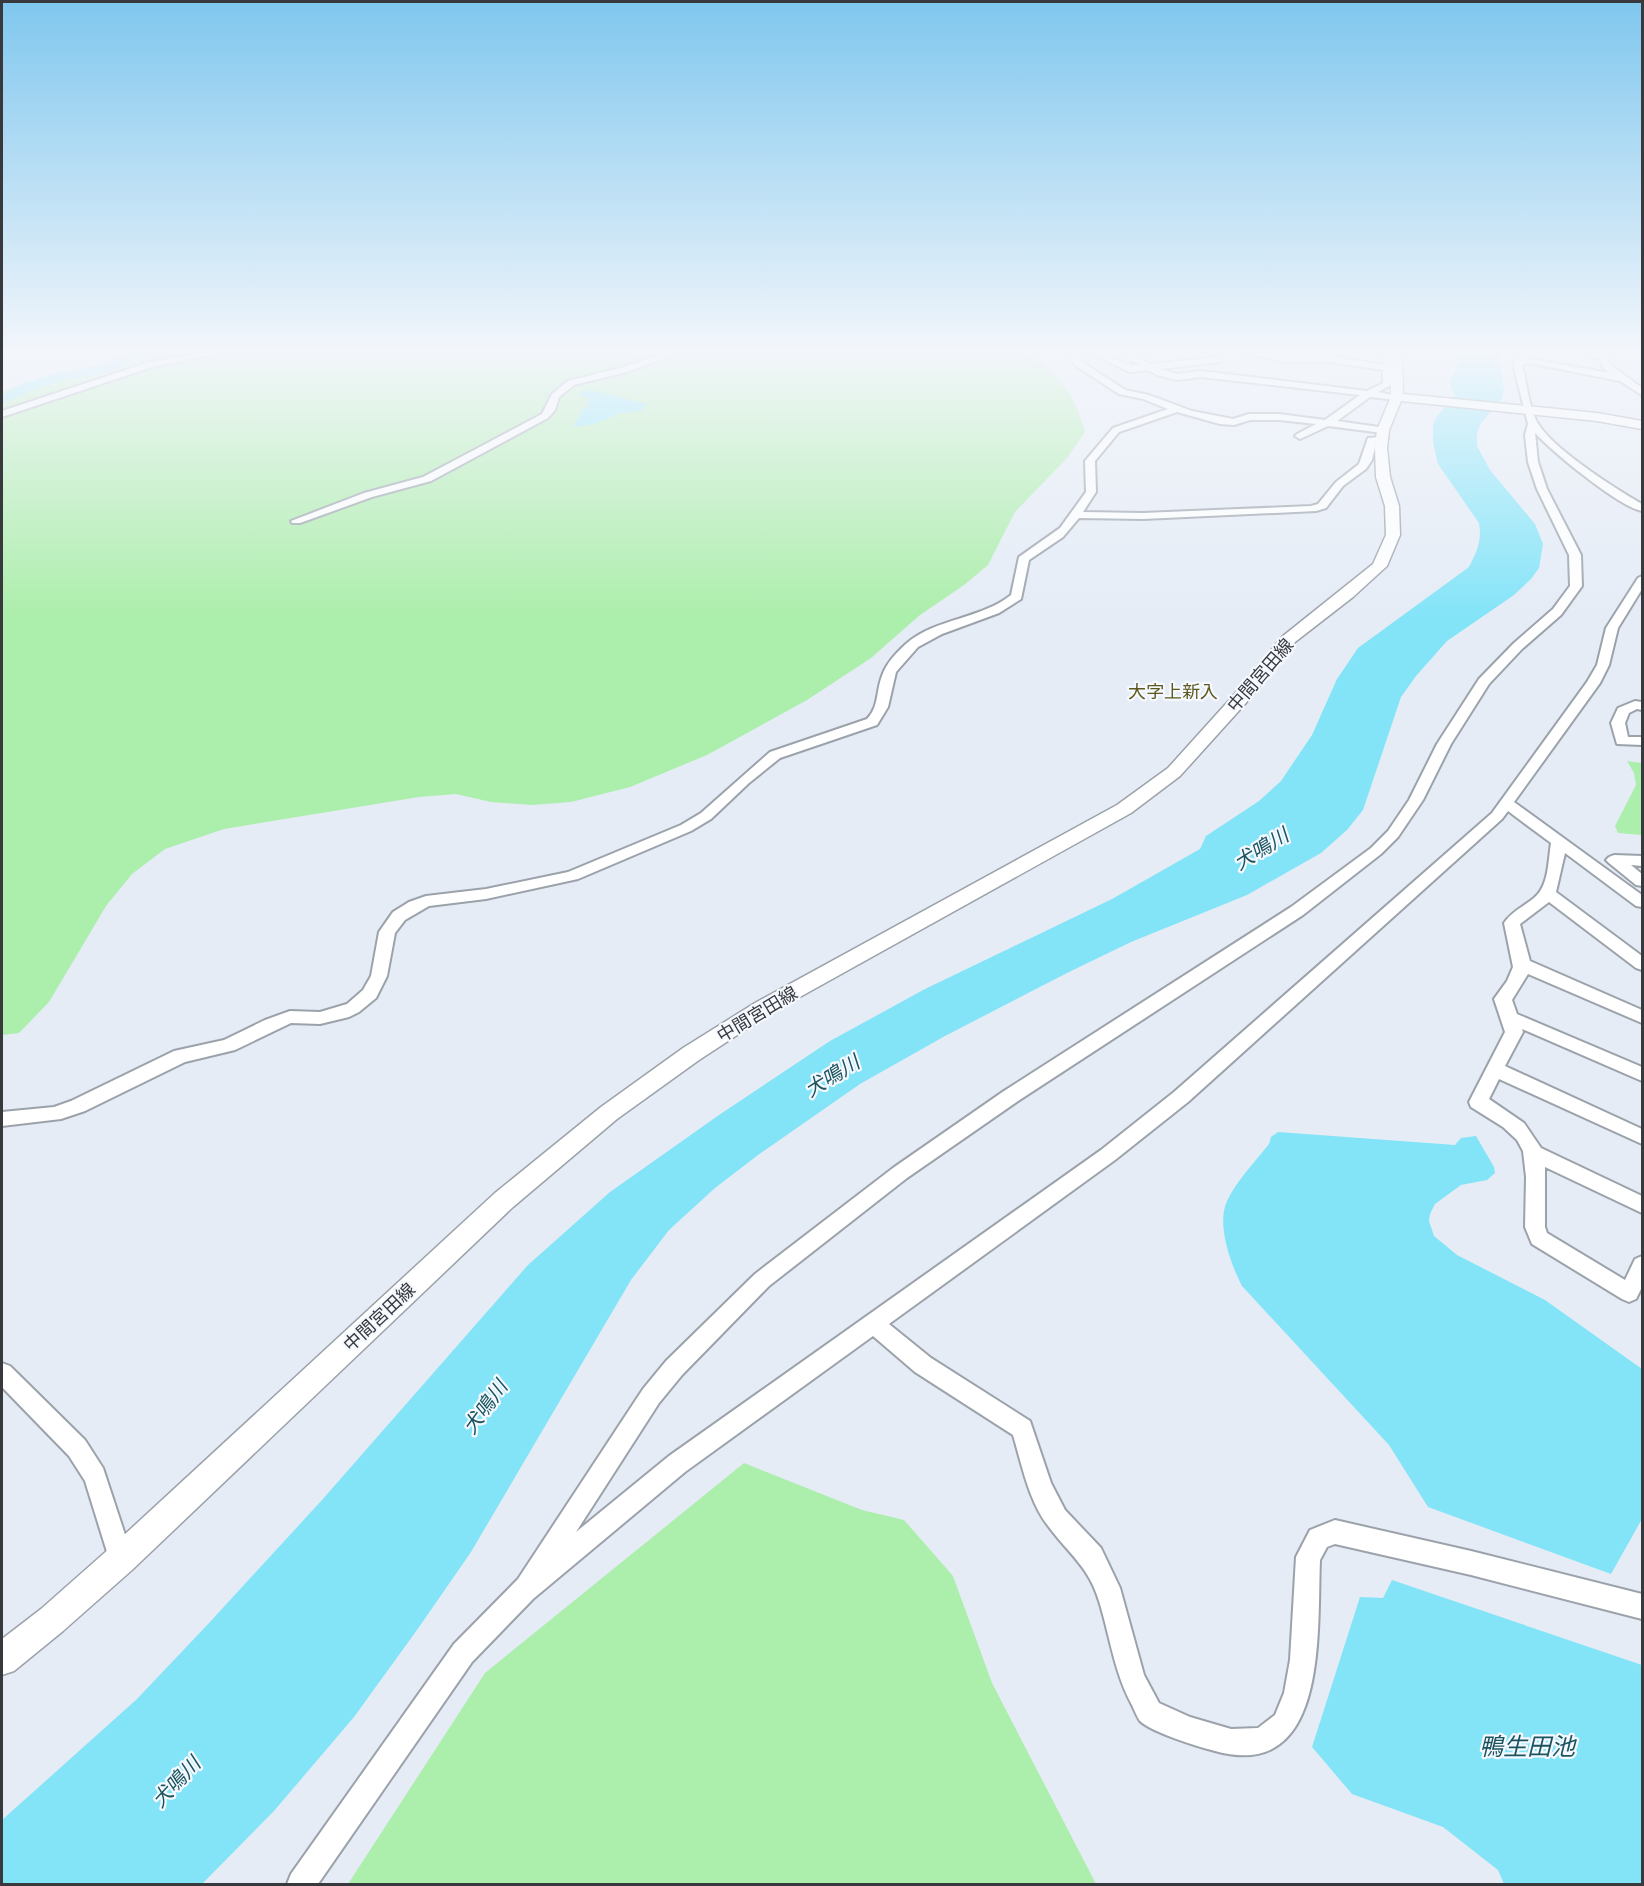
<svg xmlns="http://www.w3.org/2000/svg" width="1644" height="1886" viewBox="0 0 1644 1886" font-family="'Roboto Condensed','Noto Sans JP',sans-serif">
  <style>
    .green { fill: #aceeab }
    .water { fill: #83e4f8 }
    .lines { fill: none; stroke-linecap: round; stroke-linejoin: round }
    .river { fill: #83e4f8; fill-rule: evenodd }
    .minor-casing { stroke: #9ba2aa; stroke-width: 4 }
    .major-casing { stroke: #9ba2aa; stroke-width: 3 }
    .minor { fill: #fff; fill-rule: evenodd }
    .major { fill: #fff; fill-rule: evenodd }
    .labels { text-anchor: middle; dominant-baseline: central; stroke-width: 4.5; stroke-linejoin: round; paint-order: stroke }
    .street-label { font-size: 18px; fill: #37393d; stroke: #f5f9ff }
    .far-quarter-label { font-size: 18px; fill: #5d581c; stroke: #f5f9ff }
    .water-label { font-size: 20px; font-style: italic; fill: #1b545e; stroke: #f5f9ff }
    .near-water-label { font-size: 24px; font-style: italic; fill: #1b545e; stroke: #f5f9ff }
  </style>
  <rect width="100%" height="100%" fill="#e5ecf6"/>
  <path class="green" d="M 142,353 L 1030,353 C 1061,379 1074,392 1085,432 L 1067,458 L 1015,512 L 988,565 L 964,585 L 920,615 L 871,658 L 807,700 L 707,755 L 630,787 L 571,802 L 532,805 L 491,802 L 456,794 L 419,797 L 224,829 L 165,849 L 132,874 L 106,906 L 49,1002 L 19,1033 L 2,1035 L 2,391 Z
    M 1627,761 L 1642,763 L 1642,835 L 1618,833 L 1615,826 L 1636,785 L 1634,773 Z
    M 744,1463 L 862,1510 L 904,1520 L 953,1576 L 992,1683 L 1096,1884 L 348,1884 L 485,1673 Z"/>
  <path class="water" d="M 1459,353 L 1503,353 L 1499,357 L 1504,390 L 1502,399 L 1481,423 L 1477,433 L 1477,446 L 1490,470 L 1535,524 L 1543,544 L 1539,568 L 1531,579 L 1514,595 L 1447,641 L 1416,676 L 1401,697 L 1363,810 L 1347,830 L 1321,853 L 1247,895 L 1131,942 L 1069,972 L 945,1036 L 860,1084 L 758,1155 L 715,1188 L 669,1230 L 631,1280 L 471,1552 L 417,1630 L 354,1717 L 274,1811 L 202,1884 L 2,1884 L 2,1820 L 137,1699 L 209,1623 L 322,1500 L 528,1265 L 610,1192 L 719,1115 L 830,1041 L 925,989 L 1112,899 L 1200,849 L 1206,836 L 1259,801 L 1281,781 L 1312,735 L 1337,679 L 1358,648 L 1469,567 C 1477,552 1482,541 1479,523 L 1438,464 L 1433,442 L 1433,425 L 1437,416 L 1455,396 L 1449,383 L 1459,361 L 1456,359 Z
    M 591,390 L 647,404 L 641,411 L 621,413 L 594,424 L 575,427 L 574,425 L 583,409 L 589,405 L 588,398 L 579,396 L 583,391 Z
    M 1278,1132 L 1455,1145 L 1461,1138 L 1476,1136 L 1494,1167 L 1495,1173 L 1487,1180 L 1461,1185 L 1435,1204 L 1430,1214 L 1429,1221 L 1434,1236 L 1457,1255 L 1545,1300 L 1642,1369 L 1642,1519 L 1611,1574 L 1428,1507 L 1389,1445 L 1242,1286 C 1231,1265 1216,1224 1227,1201 C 1237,1180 1255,1162 1269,1144 L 1271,1137 Z
    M 1392,1580 L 1642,1665 L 1642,1884 L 1504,1884 L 1498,1870 L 1443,1827 L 1352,1794 L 1312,1747 L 1360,1597 L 1383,1598 Z"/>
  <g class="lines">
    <path class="river" d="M 127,353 L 166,353 L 160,357 L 132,360 L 109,372 L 64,380 L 32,390 L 2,404 L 2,395 L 22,384 L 57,373 L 100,366 Z"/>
    <g class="minor-casing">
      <path id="minor" d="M 203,353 L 220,353 L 155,366 L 2,417 L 2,411 L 150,362 Z
        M 665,353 L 677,353 L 630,371 L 574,385 L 559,397 L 555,410 L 548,418 L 431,481 L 372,497 L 300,523 L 292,523 L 291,521 L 364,493 L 423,477 L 542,414 L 552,394 L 568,381 L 624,367 Z
        M 1065,353 L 1074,353 L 1082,362 L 1125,390 L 1149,395 L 1192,411 L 1233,419 L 1249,414 L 1279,414 L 1325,420 L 1360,395 L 1201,377 L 1177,380 L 1157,375 L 1148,370 L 1129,372 L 1091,353 C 1109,352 1122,367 1140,365 L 1120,353 L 1130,353 L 1151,364 L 1218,357 L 1221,358 L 1221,362 L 1159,369 L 1177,374 L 1201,371 L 1367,391 L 1383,383 L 1383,370 L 1329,362 L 1285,362 L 1242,353 L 1329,356 L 1383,365 L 1383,353 L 1391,353 L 1393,384 L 1378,392 L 1402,397 L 1397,400 L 1370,397 L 1337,421 L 1386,428 L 1388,430 L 1383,433 L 1328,426 L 1300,439 L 1295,436 L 1297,434 L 1316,424 L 1279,420 L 1250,420 L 1234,425 L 1220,424 L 1177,412 L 1119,432 L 1095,461 L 1096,492 L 1083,512 L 1143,513 L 1311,506 L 1318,504 L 1336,482 L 1359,464 L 1368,438 L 1382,437 L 1387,440 L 1376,443 L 1372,460 L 1366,469 L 1343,486 L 1326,508 L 1316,511 L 1143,519 L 1079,518 L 1063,537 L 1029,560 L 1021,599 L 999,613 L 942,634 L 918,647 L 896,672 L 888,707 L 877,725 L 780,758 L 749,783 L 711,819 L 691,831 L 578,879 L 486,899 L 429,906 L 405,920 L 395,933 L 387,976 L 376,998 L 359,1012 L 349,1017 L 320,1024 L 291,1023 L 235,1050 L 185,1062 L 85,1111 L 61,1119 L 2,1126 L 2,1112 L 54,1107 L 71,1101 L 174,1051 L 224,1040 L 265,1020 L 290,1011 L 320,1012 L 347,1004 L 363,990 L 371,976 L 379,932 L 393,912 L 409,902 L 426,896 L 486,889 L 568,872 L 681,825 L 701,813 L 770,752 L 867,719 C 879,707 876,691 882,676 C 886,663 897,652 907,643 C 937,618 981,619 1011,595 L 1019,557 L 1060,528 L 1086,492 L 1085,461 L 1113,428 L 1168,409 L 1143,399 L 1119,394 L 1076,366 Z
        M 1520,353 L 1528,353 L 1525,358 L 1610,373 L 1604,369 L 1600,359 L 1582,353 L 1610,353 L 1608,361 L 1611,365 L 1642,388 L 1642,395 L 1620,381 L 1529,363 L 1522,365 C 1527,383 1528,403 1536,420 C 1549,447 1616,489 1642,504 L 1642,511 C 1618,506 1554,453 1535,433 L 1538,462 L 1547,489 L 1581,555 L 1582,586 L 1561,615 L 1522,649 L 1489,684 L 1451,744 L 1423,800 L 1398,837 L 1381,854 L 1303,915 L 1018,1101 L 907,1178 L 769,1286 L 682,1375 L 659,1403 L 576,1532 L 669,1456 L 1101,1150 L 1174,1092 L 1492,813 L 1587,682 L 1597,665 L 1606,628 L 1638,578 L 1642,576 L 1642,589 L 1618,628 L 1609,665 L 1600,683 L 1514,802 L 1642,895 L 1642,907 L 1636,906 L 1565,853 L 1556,892 L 1642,956 L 1642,970 L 1636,968 L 1549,902 L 1520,924 L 1530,961 L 1642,1010 L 1642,1023 L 1528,974 L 1512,1000 L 1517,1014 L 1642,1067 L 1642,1081 L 1522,1029 L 1523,1032 L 1505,1066 L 1642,1129 L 1642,1144 L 1499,1079 L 1489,1099 L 1524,1123 L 1541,1148 L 1642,1196 L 1642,1213 L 1545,1167 L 1545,1227 L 1547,1233 L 1625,1280 L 1635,1259 L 1642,1256 L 1642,1287 L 1636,1299 L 1629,1302 L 1622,1299 L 1532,1244 L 1525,1227 L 1526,1177 L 1523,1151 L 1517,1140 L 1503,1127 L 1471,1107 L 1469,1102 L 1505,1032 L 1494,999 L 1507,981 L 1513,967 L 1504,923 C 1512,911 1523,907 1534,898 C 1549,886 1548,861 1551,843 L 1508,811 L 1502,819 L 1188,1102 L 1115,1160 L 889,1324 L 931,1358 L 1030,1421 L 1051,1483 L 1065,1510 L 1101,1548 L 1120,1588 L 1144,1675 L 1159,1703 L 1190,1717 L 1231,1729 L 1258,1728 L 1275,1715 L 1284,1693 L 1290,1660 L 1296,1557 L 1310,1530 L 1335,1520 L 1471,1551 L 1642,1594 L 1642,1619 L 1471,1575 L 1335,1544 L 1327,1547 L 1320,1560 C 1317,1631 1329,1783 1215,1751 C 1199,1747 1151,1732 1140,1721 C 1137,1717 1134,1709 1132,1705 C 1114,1672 1110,1636 1099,1601 C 1089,1567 1069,1554 1049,1527 C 1029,1502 1022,1465 1013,1435 L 915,1372 L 873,1336 L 685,1472 L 533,1599 L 472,1662 L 318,1884 L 287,1884 L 291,1874 L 454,1644 L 518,1579 L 643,1389 L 666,1361 L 755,1274 L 893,1168 L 1004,1091 L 1291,907 L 1371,848 L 1388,831 L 1409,800 L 1437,744 L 1479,679 L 1514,643 L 1553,609 L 1570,586 L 1569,555 L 1537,489 L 1528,462 L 1525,435 L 1528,424 L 1513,364 Z
        M 1635,701 L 1642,702 L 1642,710 L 1637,709 L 1629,713 L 1625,723 L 1628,737 L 1642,737 L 1642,745 L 1617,744 L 1611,723 L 1618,708 Z
        M 1614,855 L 1642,856 L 1642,866 L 1631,865 L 1642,874 L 1642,886 L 1636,885 L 1609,863 L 1606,860 L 1609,857 Z
        M 2,1363 L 10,1366 L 85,1440 L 103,1468 L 133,1559 L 130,1568 L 121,1571 L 112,1568 L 85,1481 L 69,1456 L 2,1387 Z"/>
    </g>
    <g class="major-casing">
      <path id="major" d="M 1391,353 L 1402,353 L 1403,394 L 1597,413 L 1642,421 L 1642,429 L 1597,421 L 1401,401 L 1389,430 L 1387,448 L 1390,477 L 1399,506 L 1400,535 L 1387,566 L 1353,597 L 1295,642 L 1245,704 L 1180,776 L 1131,813 L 771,1013 L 699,1060 L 617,1119 L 513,1207 L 132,1570 L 63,1631 L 14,1671 L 2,1675 L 2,1639 L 41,1609 L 110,1548 L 495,1193 L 601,1107 L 683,1048 L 755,1003 L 1117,805 L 1168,768 L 1233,696 L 1283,636 L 1373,564 L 1386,535 L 1385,506 L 1376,477 L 1375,448 L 1377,430 L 1391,397 Z"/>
    </g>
    <use href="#minor" class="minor"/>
    <use href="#major" class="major"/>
  </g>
  <linearGradient id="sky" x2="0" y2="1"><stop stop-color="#7fc7ee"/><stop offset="0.57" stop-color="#f3f6fb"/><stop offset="1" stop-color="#f3f6fb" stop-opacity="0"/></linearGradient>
  <rect width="1644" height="617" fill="url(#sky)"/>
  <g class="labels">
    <g class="street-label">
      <text transform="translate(1260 675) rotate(-49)">中間宮田線</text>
      <text transform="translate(757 1014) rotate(-31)">中間宮田線</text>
      <text transform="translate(379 1317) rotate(-43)">中間宮田線</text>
    </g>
    <g class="far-quarter-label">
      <text x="1173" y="691">大字上新入</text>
    </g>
    <g class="water-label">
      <text transform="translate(1261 849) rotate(-32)">犬鳴川</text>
      <text transform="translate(832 1076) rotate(-32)">犬鳴川</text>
      <text transform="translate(485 1407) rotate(-54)">犬鳴川</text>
      <text transform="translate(176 1782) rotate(-47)">犬鳴川</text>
    </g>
    <g class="near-water-label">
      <text x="1527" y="1747">鴨生田池</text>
    </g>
  </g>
  <rect width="1644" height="1886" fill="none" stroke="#37393d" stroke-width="6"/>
</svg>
